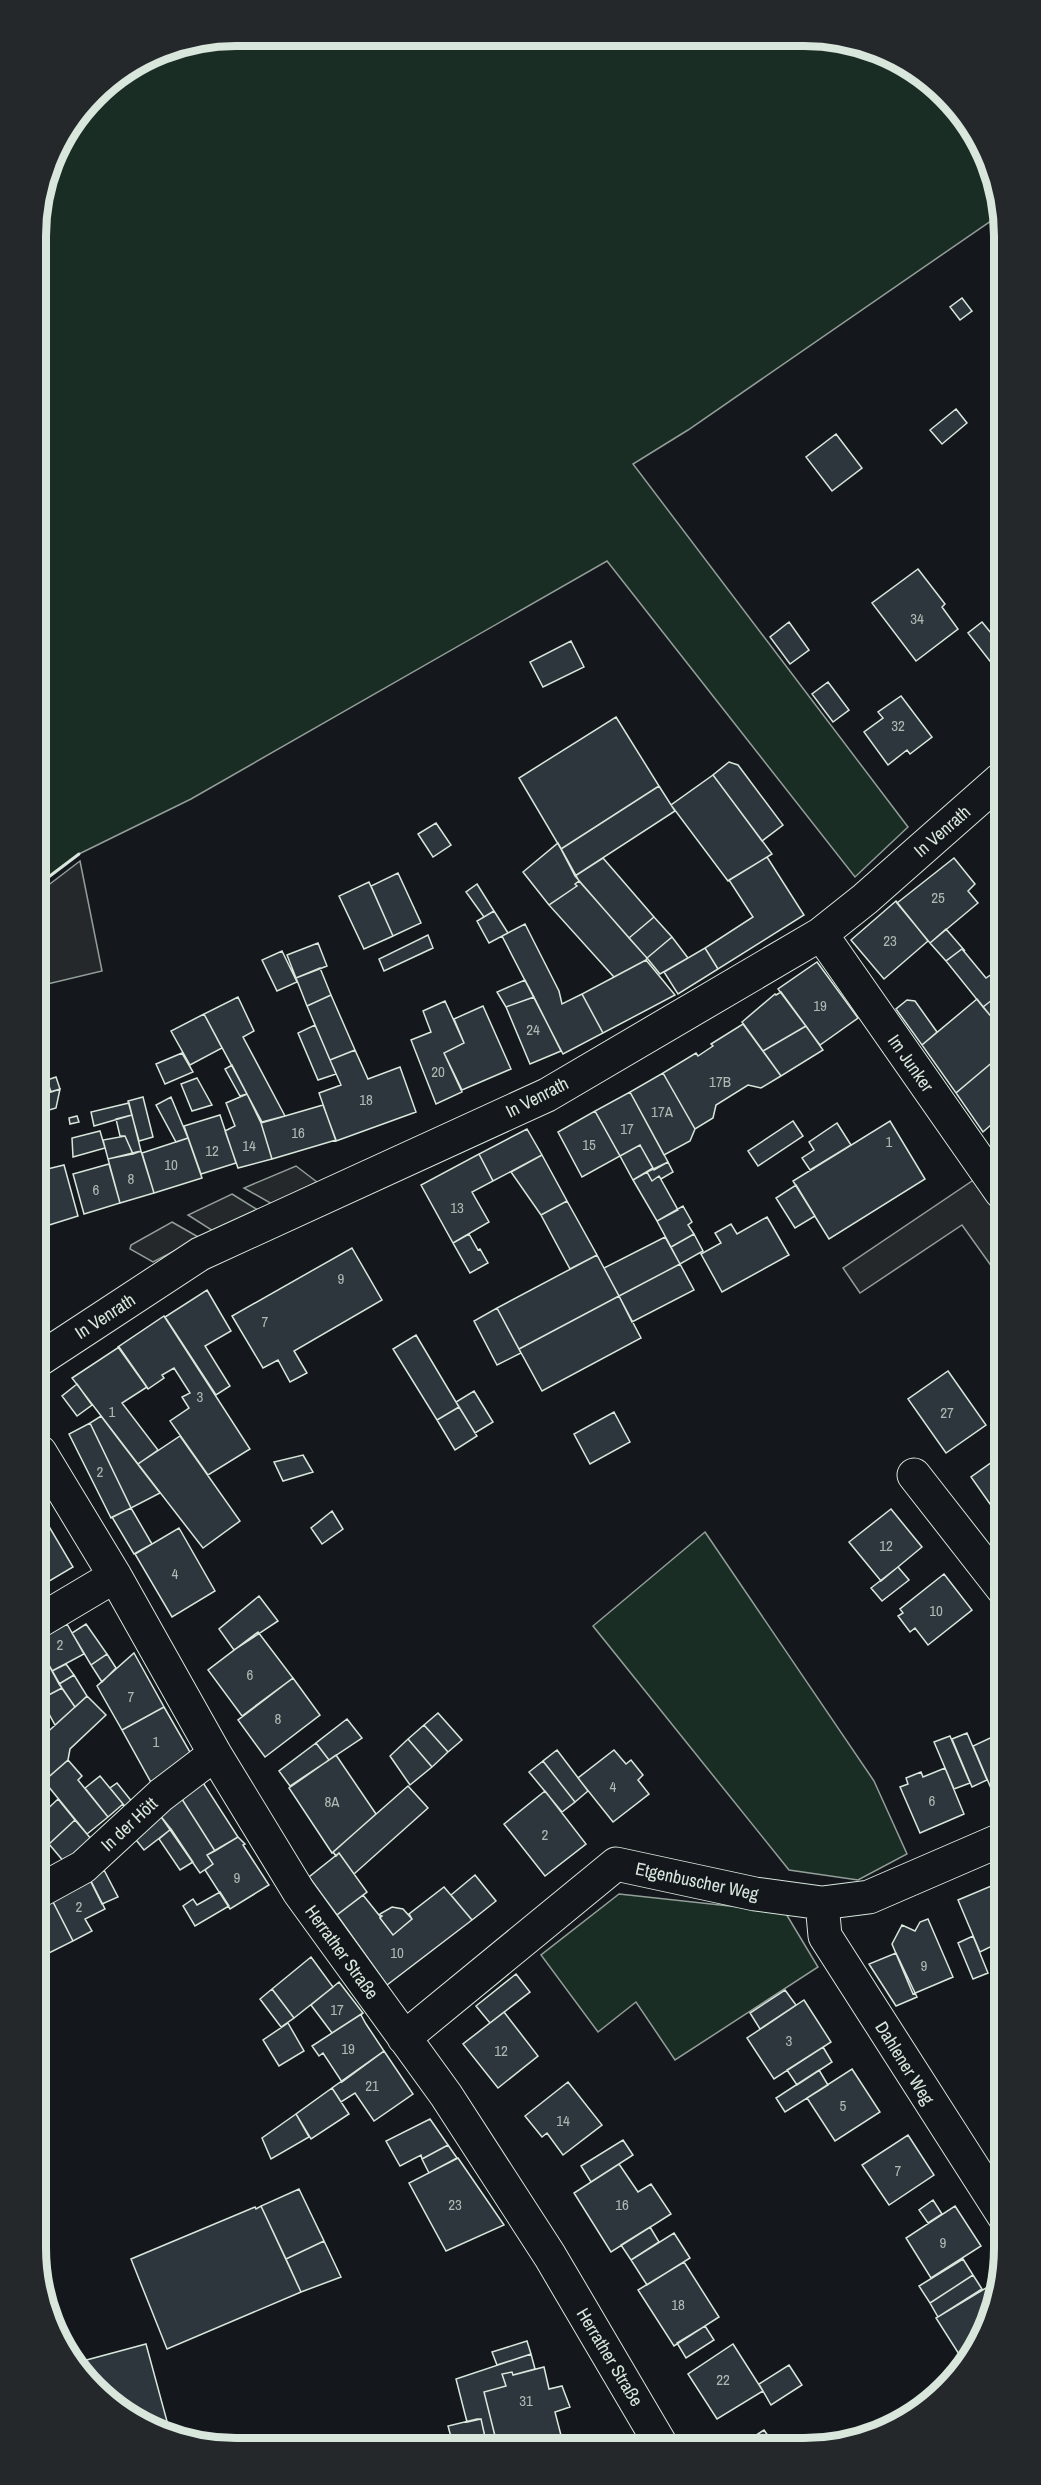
<svg xmlns="http://www.w3.org/2000/svg" width="1041" height="2485" viewBox="0 0 1041 2485" font-family="'Archivo Narrow',sans-serif">
  <style>
    .green { fill: #1a2d24; stroke: #939e99; stroke-width: 1.5 }
    .parking { fill: #24282b; stroke: #939e99; stroke-width: 1.5 }
    .building { fill: #2c363c; stroke: #d8e6dc; stroke-width: 1.5 }
    .lines { fill: none; stroke-linecap: round; stroke-linejoin: round }
    .minor-casing { stroke: #d8e6dc; stroke-width: 35 }
    .minor { stroke: #14181c; stroke-width: 33 }
    .wall { stroke: #d8e6dc; stroke-width: 3 }
    .labels { text-anchor: middle; dominant-baseline: central; stroke-width: 4.5; stroke-linejoin: round; paint-order: stroke }
    .number-label { font-size: 15px; fill: #adbab4 }
    .street-label { font-size: 18px; fill: #d8e6dc; stroke: #14181c }
    .rim { fill: none; stroke: #d8e6dc; stroke-width: 8 }
  </style>
  <rect width="100%" height="100%" fill="#14181c"/>
  <path class="green" d="M 236,36 L 844,40 L 937,86 L 978,136 L 998,185 L 998,216 L 688,430 L 633,464 L 908,827 L 855,877 L 607,561 L 191,799 L 79,854 L 38,885 L 36,223 L 56,148 L 104,86 L 160,51 Z
    M 705,1532 L 874,1781 L 907,1854 L 858,1880 L 789,1870 L 593,1626 Z
    M 619,1894 L 785,1912 L 818,1967 L 675,2060 L 636,2002 L 598,2032 L 541,1955 Z"/>
  <path class="parking" d="M 80,861 L 102,971 L 39,986 L 38,893 Z
    M 296,1166 L 317,1182 L 272,1204 L 244,1188 Z
    M 978,1177 L 1001,1212 L 1002,1281 L 962,1225 L 860,1293 L 843,1268 Z
    M 232,1194 L 258,1210 L 213,1231 L 188,1215 Z
    M 172,1222 L 200,1238 L 153,1262 L 130,1249 L 131,1245 Z"/>
  <path class="building" d="M 962,298 L 972,311 L 960,320 L 950,307 Z
    M 956,409 L 967,423 L 942,444 L 930,430 Z
    M 836,434 L 862,468 L 832,491 L 806,457 Z
    M 918,569 L 945,604 L 942,607 L 958,629 L 916,661 L 872,603 Z
    M 789,622 L 809,650 L 790,664 L 770,637 Z
    M 982,622 L 1000,644 L 1000,674 L 968,633 Z
    M 571,641 L 584,667 L 543,687 L 530,662 Z
    M 828,682 L 849,710 L 833,722 L 812,694 Z
    M 901,696 L 932,737 L 910,754 L 907,750 L 888,765 L 864,732 L 883,718 L 878,712 Z
    M 616,717 L 659,786 L 561,849 L 519,778 Z
    M 729,762 L 738,765 L 783,825 L 762,841 L 713,775 Z
    M 713,775 L 772,854 L 728,881 L 671,805 Z
    M 659,786 L 675,811 L 575,876 L 561,849 Z
    M 436,823 L 451,845 L 433,857 L 418,834 Z
    M 558,843 L 579,881 L 575,884 L 577,886 L 549,905 L 523,872 Z
    M 767,857 L 804,915 L 718,969 L 705,948 L 753,917 L 729,880 Z
    M 603,858 L 654,917 L 629,938 L 575,876 Z
    M 954,858 L 975,884 L 968,891 L 978,903 L 930,943 L 897,903 Z
    M 398,873 L 421,923 L 393,936 L 371,886 Z
    M 579,881 L 647,958 L 646,960 L 614,977 L 549,905 L 577,886 L 575,884 Z
    M 369,882 L 393,936 L 364,949 L 339,896 Z
    M 477,884 L 494,911 L 484,917 L 466,892 Z
    M 896,901 L 928,941 L 884,979 L 851,940 Z
    M 494,911 L 508,933 L 489,943 L 477,921 Z
    M 654,917 L 672,937 L 647,958 L 629,938 Z
    M 525,924 L 559,991 L 562,1004 L 582,994 L 603,1033 L 563,1054 L 502,936 Z
    M 946,929 L 965,951 L 962,949 L 946,961 L 930,943 Z
    M 428,935 L 433,948 L 384,971 L 379,959 Z
    M 672,937 L 688,958 L 660,974 L 647,958 Z
    M 318,943 L 327,966 L 296,978 L 287,955 Z
    M 705,948 L 718,969 L 678,994 L 664,972 Z
    M 962,949 L 986,978 L 992,974 L 1001,984 L 1001,993 L 983,1007 L 946,961 Z
    M 282,951 L 297,982 L 277,991 L 262,960 Z
    M 646,960 L 675,995 L 603,1033 L 582,994 Z
    M 817,962 L 858,1018 L 820,1045 L 778,989 Z
    M 320,968 L 331,995 L 307,1006 L 296,978 Z
    M 525,980 L 534,997 L 506,1007 L 497,992 Z
    M 781,992 L 806,1026 L 763,1051 L 742,1022 L 775,994 L 776,995 Z
    M 1001,993 L 1001,1028 L 983,1007 Z
    M 331,995 L 355,1050 L 330,1060 L 307,1006 Z
    M 238,997 L 254,1031 L 243,1037 L 285,1116 L 262,1122 L 204,1014 Z
    M 534,997 L 561,1051 L 530,1064 L 506,1007 Z
    M 977,999 L 1001,1029 L 1001,1055 L 956,1093 L 922,1045 Z
    M 907,1000 L 915,1001 L 937,1032 L 922,1045 L 896,1009 Z
    M 445,1001 L 464,1043 L 444,1053 L 462,1092 L 436,1104 L 411,1040 L 431,1032 L 423,1011 Z
    M 483,1006 L 511,1069 L 462,1090 L 444,1053 L 464,1043 L 454,1019 Z
    M 204,1014 L 222,1048 L 190,1065 L 171,1031 Z
    M 743,1024 L 781,1076 L 761,1088 L 748,1085 L 716,1105 L 713,1118 L 695,1129 L 663,1073 L 696,1053 L 698,1056 L 713,1046 L 711,1044 Z
    M 315,1025 L 336,1074 L 318,1080 L 298,1033 Z
    M 806,1026 L 823,1050 L 781,1076 L 763,1051 Z
    M 355,1050 L 368,1079 L 400,1067 L 416,1112 L 336,1141 L 319,1093 L 341,1085 L 330,1060 Z
    M 182,1053 L 193,1072 L 165,1084 L 156,1064 Z
    M 1001,1055 L 1001,1116 L 983,1132 L 956,1093 Z
    M 232,1065 L 247,1094 L 240,1096 L 225,1069 Z
    M 663,1073 L 695,1129 L 690,1141 L 664,1155 L 630,1092 Z
    M 56,1077 L 60,1089 L 51,1092 L 47,1080 Z
    M 197,1078 L 212,1105 L 192,1111 L 181,1084 Z
    M 47,1080 L 51,1092 L 39,1095 L 39,1082 Z
    M 60,1089 L 56,1108 L 39,1113 L 39,1095 Z
    M 630,1092 L 668,1162 L 654,1170 L 640,1145 L 620,1156 L 595,1111 Z
    M 247,1094 L 261,1123 L 272,1159 L 238,1168 L 225,1131 L 235,1126 L 226,1103 Z
    M 143,1097 L 153,1137 L 139,1141 L 128,1101 Z
    M 171,1097 L 188,1138 L 176,1142 L 156,1105 Z
    M 129,1103 L 132,1115 L 94,1126 L 91,1112 Z
    M 323,1105 L 336,1140 L 272,1159 L 261,1123 Z
    M 595,1111 L 620,1156 L 582,1177 L 558,1132 Z
    M 132,1115 L 141,1151 L 133,1154 L 125,1136 L 120,1136 L 116,1119 Z
    M 220,1115 L 236,1163 L 201,1174 L 184,1126 Z
    M 77,1116 L 79,1122 L 70,1124 L 69,1118 Z
    M 793,1121 L 803,1136 L 758,1166 L 748,1151 Z
    M 890,1121 L 925,1179 L 829,1239 L 793,1181 Z
    M 837,1123 L 851,1145 L 810,1170 L 802,1158 L 814,1150 L 809,1142 Z
    M 527,1129 L 542,1155 L 493,1181 L 479,1154 Z
    M 100,1131 L 105,1148 L 73,1157 L 72,1138 Z
    M 125,1136 L 133,1154 L 108,1159 L 103,1140 Z
    M 188,1138 L 202,1178 L 154,1193 L 142,1153 Z
    M 640,1145 L 653,1168 L 633,1180 L 620,1156 Z
    M 141,1151 L 154,1193 L 120,1203 L 108,1159 Z
    M 479,1154 L 493,1181 L 472,1192 L 489,1222 L 453,1243 L 421,1185 Z
    M 542,1155 L 567,1201 L 541,1215 L 511,1172 Z
    M 668,1162 L 673,1172 L 661,1179 L 659,1176 L 652,1181 L 647,1172 Z
    M 109,1164 L 120,1203 L 84,1214 L 73,1174 Z
    M 64,1165 L 78,1216 L 46,1226 L 39,1197 L 39,1171 Z
    M 647,1172 L 652,1181 L 659,1176 L 678,1210 L 657,1221 L 633,1180 Z
    M 796,1185 L 815,1216 L 795,1228 L 776,1198 Z
    M 39,1197 L 46,1226 L 39,1228 Z
    M 567,1201 L 597,1255 L 570,1269 L 541,1215 Z
    M 683,1206 L 692,1222 L 688,1225 L 694,1234 L 671,1247 L 657,1221 Z
    M 767,1217 L 789,1255 L 722,1292 L 701,1254 L 721,1243 L 715,1233 L 731,1224 L 737,1234 Z
    M 469,1234 L 478,1250 L 480,1249 L 488,1263 L 470,1273 L 453,1243 Z
    M 694,1234 L 703,1251 L 680,1264 L 671,1247 Z
    M 665,1237 L 680,1264 L 619,1296 L 604,1268 Z
    M 352,1248 L 382,1300 L 294,1351 L 307,1373 L 290,1382 L 278,1360 L 263,1368 L 232,1316 Z
    M 597,1255 L 619,1296 L 519,1349 L 497,1308 Z
    M 680,1264 L 694,1290 L 632,1322 L 619,1296 Z
    M 207,1290 L 231,1331 L 205,1346 L 230,1386 L 216,1395 L 165,1317 Z
    M 619,1296 L 641,1338 L 542,1391 L 519,1349 Z
    M 497,1308 L 521,1353 L 497,1365 L 474,1321 Z
    M 164,1316 L 250,1449 L 208,1475 L 170,1421 L 189,1408 L 182,1397 L 190,1393 L 174,1368 L 162,1375 L 164,1378 L 148,1389 L 118,1347 Z
    M 416,1335 L 459,1407 L 437,1420 L 393,1349 Z
    M 119,1347 L 147,1387 L 122,1403 L 158,1450 L 138,1464 L 72,1378 Z
    M 948,1371 L 986,1425 L 946,1453 L 908,1399 Z
    M 77,1384 L 92,1405 L 77,1416 L 62,1396 Z
    M 474,1391 L 493,1422 L 475,1433 L 456,1402 Z
    M 459,1407 L 477,1436 L 455,1450 L 437,1420 Z
    M 614,1412 L 630,1442 L 590,1464 L 574,1434 Z
    M 101,1416 L 123,1445 L 160,1493 L 131,1508 L 90,1423 Z
    M 90,1423 L 131,1508 L 111,1518 L 69,1434 Z
    M 180,1436 L 240,1521 L 203,1548 L 138,1464 Z
    M 303,1455 L 313,1472 L 283,1481 L 274,1462 Z
    M 1002,1455 L 1002,1511 L 997,1514 L 971,1477 Z
    M 131,1508 L 152,1544 L 134,1554 L 112,1517 Z
    M 891,1509 L 922,1547 L 881,1581 L 849,1542 Z
    M 332,1511 L 343,1529 L 322,1544 L 311,1528 Z
    M 44,1518 L 73,1567 L 41,1586 L 40,1520 Z
    M 179,1528 L 215,1591 L 172,1617 L 135,1554 Z
    M 898,1567 L 909,1580 L 882,1601 L 871,1588 Z
    M 944,1574 L 972,1610 L 928,1645 L 915,1628 L 910,1632 L 898,1616 L 903,1613 L 900,1609 Z
    M 259,1596 L 278,1621 L 234,1650 L 219,1629 Z
    M 67,1624 L 84,1654 L 52,1671 L 41,1651 L 41,1638 Z
    M 86,1624 L 107,1654 L 91,1665 L 72,1633 Z
    M 258,1632 L 293,1678 L 242,1716 L 208,1670 Z
    M 41,1651 L 62,1688 L 41,1699 Z
    M 134,1653 L 164,1707 L 122,1730 L 97,1686 Z
    M 107,1654 L 116,1668 L 102,1682 L 91,1665 Z
    M 66,1664 L 74,1675 L 59,1684 L 52,1671 Z
    M 74,1675 L 87,1696 L 75,1707 L 59,1684 Z
    M 293,1678 L 320,1715 L 265,1757 L 238,1720 Z
    M 62,1688 L 75,1707 L 55,1725 L 41,1699 Z
    M 87,1696 L 106,1715 L 70,1749 L 68,1760 L 44,1781 L 41,1778 L 41,1738 Z
    M 41,1699 L 49,1714 L 41,1718 Z
    M 164,1707 L 190,1752 L 153,1786 L 122,1730 Z
    M 438,1713 L 462,1740 L 448,1752 L 424,1725 Z
    M 347,1719 L 362,1738 L 329,1760 L 316,1743 Z
    M 424,1725 L 448,1752 L 432,1767 L 408,1739 Z
    M 1003,1732 L 1003,1797 L 996,1800 L 973,1746 Z
    M 967,1733 L 987,1780 L 972,1787 L 952,1739 Z
    M 950,1736 L 970,1783 L 954,1789 L 934,1742 Z
    M 408,1739 L 432,1767 L 410,1785 L 390,1756 Z
    M 316,1743 L 329,1760 L 290,1786 L 279,1771 Z
    M 557,1750 L 588,1791 L 575,1802 L 543,1761 Z
    M 614,1750 L 626,1764 L 631,1760 L 643,1775 L 638,1780 L 649,1794 L 613,1822 L 578,1778 Z
    M 336,1755 L 376,1814 L 332,1853 L 289,1788 Z
    M 68,1760 L 82,1776 L 78,1780 L 108,1817 L 87,1834 L 44,1781 Z
    M 543,1761 L 575,1802 L 562,1812 L 529,1772 Z
    M 945,1768 L 964,1814 L 920,1833 L 900,1787 L 908,1784 L 906,1778 L 921,1772 L 923,1777 Z
    M 100,1776 L 123,1804 L 108,1817 L 85,1788 Z
    M 200,1778 L 238,1837 L 215,1851 L 180,1796 Z
    M 117,1783 L 133,1803 L 127,1809 L 110,1788 Z
    M 408,1786 L 428,1808 L 354,1874 L 339,1853 L 336,1856 L 333,1852 Z
    M 545,1791 L 586,1844 L 545,1876 L 504,1824 Z
    M 180,1796 L 215,1851 L 207,1855 L 213,1864 L 200,1873 L 159,1814 Z
    M 58,1799 L 75,1820 L 49,1844 L 41,1835 L 41,1815 Z
    M 159,1814 L 171,1829 L 144,1850 L 133,1836 Z
    M 75,1820 L 92,1840 L 65,1863 L 49,1844 Z
    M 171,1829 L 193,1862 L 180,1870 L 159,1839 Z
    M 238,1837 L 245,1844 L 243,1845 L 269,1885 L 230,1909 L 205,1870 L 213,1864 L 207,1855 Z
    M 339,1853 L 367,1892 L 337,1915 L 309,1877 Z
    M 104,1870 L 118,1897 L 102,1904 L 89,1878 Z
    M 88,1875 L 105,1909 L 85,1919 L 92,1931 L 73,1941 L 50,1896 Z
    M 475,1875 L 496,1901 L 472,1920 L 451,1895 Z
    M 1003,1881 L 1004,1949 L 999,1951 L 996,1944 L 980,1952 L 958,1900 Z
    M 444,1887 L 472,1920 L 387,1985 L 337,1915 L 363,1895 L 379,1915 L 382,1916 L 380,1918 L 393,1935 L 412,1919 L 409,1914 Z
    M 220,1892 L 229,1906 L 195,1926 L 183,1906 L 193,1899 L 197,1905 Z
    M 50,1896 L 73,1941 L 47,1954 L 42,1942 L 42,1900 Z
    M 392,1907 L 403,1909 L 412,1919 L 393,1935 L 380,1918 L 380,1914 Z
    M 928,1919 L 953,1977 L 913,1994 L 892,1944 L 902,1925 L 915,1931 L 920,1922 Z
    M 973,1936 L 988,1973 L 973,1979 L 958,1943 Z
    M 896,1953 L 917,1997 L 896,2006 L 869,1964 Z
    M 311,1957 L 333,1987 L 294,2018 L 272,1989 Z
    M 516,1974 L 530,1992 L 490,2023 L 476,2006 Z
    M 339,1982 L 363,2013 L 332,2033 L 311,2005 Z
    M 272,1989 L 294,2018 L 281,2027 L 260,1999 Z
    M 785,1990 L 796,2005 L 760,2029 L 750,2013 Z
    M 804,2000 L 831,2042 L 774,2079 L 747,2038 Z
    M 504,2012 L 538,2056 L 498,2088 L 463,2044 Z
    M 363,2013 L 361,2015 L 366,2024 L 384,2051 L 342,2082 L 323,2053 L 319,2056 L 312,2046 Z
    M 288,2023 L 304,2051 L 279,2066 L 263,2040 Z
    M 823,2047 L 832,2062 L 797,2085 L 787,2070 Z
    M 384,2051 L 413,2094 L 374,2121 L 355,2093 L 341,2102 L 332,2088 Z
    M 852,2069 L 880,2112 L 835,2141 L 807,2098 Z
    M 819,2070 L 828,2085 L 785,2112 L 776,2098 Z
    M 568,2082 L 602,2125 L 563,2155 L 547,2133 L 542,2137 L 525,2116 Z
    M 332,2088 L 349,2114 L 311,2139 L 296,2114 Z
    M 296,2114 L 309,2137 L 271,2159 L 262,2138 Z
    M 430,2119 L 448,2145 L 422,2159 L 421,2155 L 400,2166 L 386,2141 Z
    M 908,2135 L 934,2175 L 889,2205 L 862,2165 Z
    M 623,2140 L 633,2155 L 591,2182 L 581,2166 Z
    M 448,2145 L 457,2158 L 429,2173 L 422,2159 Z
    M 458,2158 L 504,2225 L 446,2251 L 409,2183 Z
    M 619,2164 L 638,2192 L 651,2184 L 671,2214 L 611,2252 L 574,2193 Z
    M 299,2189 L 324,2241 L 286,2259 L 261,2206 Z
    M 933,2200 L 942,2214 L 928,2223 L 919,2210 Z
    M 261,2206 L 301,2292 L 167,2349 L 131,2259 L 255,2207 L 256,2209 Z
    M 955,2206 L 981,2246 L 931,2278 L 906,2238 Z
    M 650,2227 L 659,2242 L 631,2260 L 621,2245 Z
    M 674,2233 L 690,2258 L 647,2285 L 631,2260 Z
    M 324,2241 L 341,2277 L 301,2292 L 286,2259 Z
    M 963,2259 L 973,2275 L 930,2303 L 919,2286 Z
    M 684,2262 L 719,2317 L 674,2346 L 638,2290 Z
    M 973,2275 L 982,2289 L 938,2317 L 930,2303 Z
    M 1001,2279 L 990,2325 L 969,2359 L 964,2362 L 936,2318 Z
    M 705,2326 L 714,2340 L 686,2358 L 677,2343 Z
    M 527,2341 L 531,2354 L 497,2365 L 492,2352 Z
    M 146,2344 L 171,2436 L 147,2428 L 95,2391 L 79,2362 Z
    M 733,2344 L 763,2391 L 717,2419 L 688,2374 Z
    M 531,2354 L 535,2369 L 513,2375 L 512,2372 L 502,2374 L 506,2386 L 484,2392 L 497,2444 L 468,2444 L 468,2441 L 485,2437 L 481,2419 L 467,2422 L 456,2379 Z
    M 789,2365 L 802,2385 L 771,2405 L 759,2384 Z
    M 544,2367 L 549,2389 L 562,2386 L 570,2407 L 555,2412 L 563,2443 L 497,2444 L 484,2392 L 506,2386 L 502,2374 L 512,2372 L 513,2375 Z
    M 477,2419 L 481,2419 L 485,2437 L 468,2441 L 468,2444 L 453,2444 L 448,2426 Z
    M 764,2430 L 773,2443 L 744,2443 Z
    M 836,2433 L 842,2442 L 821,2442 Z"/>
  <g class="lines">
    <g class="minor-casing">
      <path id="minor" d="M 821,934 L 1001,1192
        M 40,1359 L 200,1254 L 547,1095 L 821,934 L 865,899 L 1000,780
        M 40,1452 L 115,1576 L 215,1754 L 299,1892 L 446,2095 L 550,2256 L 660,2443
        M 914,1475 L 1003,1589
        M 41,1620 L 115,1576
        M 41,1890 L 83,1867 L 161,1795 L 215,1754
        M 822,1903 L 825,1936 L 1004,2216
        M 404,2038 L 616,1864 L 755,1894 L 822,1903 L 869,1897 L 1003,1839"/>
    </g>
    <use href="#minor" class="minor"/>
    <path class="wall" d="M 38,885 L 79,854"/>
  </g>
  <g class="labels">
    <g class="number-label">
      <text x="917" y="618">34</text>
      <text x="898" y="725">32</text>
      <text x="938" y="897">25</text>
      <text x="890" y="940">23</text>
      <text x="820" y="1005">19</text>
      <text x="533" y="1029">24</text>
      <text x="438" y="1071">20</text>
      <text x="720" y="1081">17B</text>
      <text x="366" y="1099">18</text>
      <text x="662" y="1111">17A</text>
      <text x="627" y="1128">17</text>
      <text x="298" y="1132">16</text>
      <text x="889" y="1141">1</text>
      <text x="589" y="1144">15</text>
      <text x="249" y="1145">14</text>
      <text x="212" y="1150">12</text>
      <text x="171" y="1164">10</text>
      <text x="131" y="1178">8</text>
      <text x="96" y="1189">6</text>
      <text x="457" y="1207">13</text>
      <text x="341" y="1278">9</text>
      <text x="265" y="1321">7</text>
      <text x="200" y="1396">3</text>
      <text x="112" y="1411">1</text>
      <text x="947" y="1412">27</text>
      <text x="100" y="1471">2</text>
      <text x="886" y="1545">12</text>
      <text x="175" y="1573">4</text>
      <text x="936" y="1610">10</text>
      <text x="60" y="1644">2</text>
      <text x="250" y="1674">6</text>
      <text x="131" y="1696">7</text>
      <text x="278" y="1718">8</text>
      <text x="156" y="1741">1</text>
      <text x="613" y="1786">4</text>
      <text x="932" y="1800">6</text>
      <text x="332" y="1801">8A</text>
      <text x="545" y="1834">2</text>
      <text x="237" y="1877">9</text>
      <text x="79" y="1906">2</text>
      <text x="397" y="1952">10</text>
      <text x="924" y="1965">9</text>
      <text x="337" y="2009">17</text>
      <text x="789" y="2040">3</text>
      <text x="348" y="2048">19</text>
      <text x="501" y="2050">12</text>
      <text x="372" y="2085">21</text>
      <text x="843" y="2105">5</text>
      <text x="563" y="2120">14</text>
      <text x="898" y="2170">7</text>
      <text x="455" y="2204">23</text>
      <text x="622" y="2204">16</text>
      <text x="943" y="2242">9</text>
      <text x="678" y="2304">18</text>
      <text x="723" y="2379">22</text>
      <text x="526" y="2400">31</text>
    </g>
    <g class="street-label">
      <text transform="translate(942 831) rotate(-41)">In Venrath</text>
      <text transform="translate(911 1063) rotate(55)">Im Junker</text>
      <text transform="translate(537 1097) rotate(-27)">In Venrath</text>
      <text transform="translate(105 1316) rotate(-33)">In Venrath</text>
      <text transform="translate(129 1824) rotate(-43)">In der Hött</text>
      <text transform="translate(697 1881) rotate(12)">Etgenbuscher Weg</text>
      <text transform="translate(342 1952) rotate(54)">Herrather Straße</text>
      <text transform="translate(905 2063) rotate(58)">Dahlener Weg</text>
      <text transform="translate(610 2357) rotate(59)">Herrather Straße</text>
    </g>
  </g>
  <path d="M0 0H1041V2485H0ZM236 46H804A190 190 0 0 1 994 236V2248A190 190 0 0 1 804 2438H236A190 190 0 0 1 46 2248V236A190 190 0 0 1 236 46Z" fill="#24282b" fill-rule="evenodd"/>
  <path class="rim" d="M236 46H804A190 190 0 0 1 994 236V2248A190 190 0 0 1 804 2438H236A190 190 0 0 1 46 2248V236A190 190 0 0 1 236 46Z"/>
</svg>
